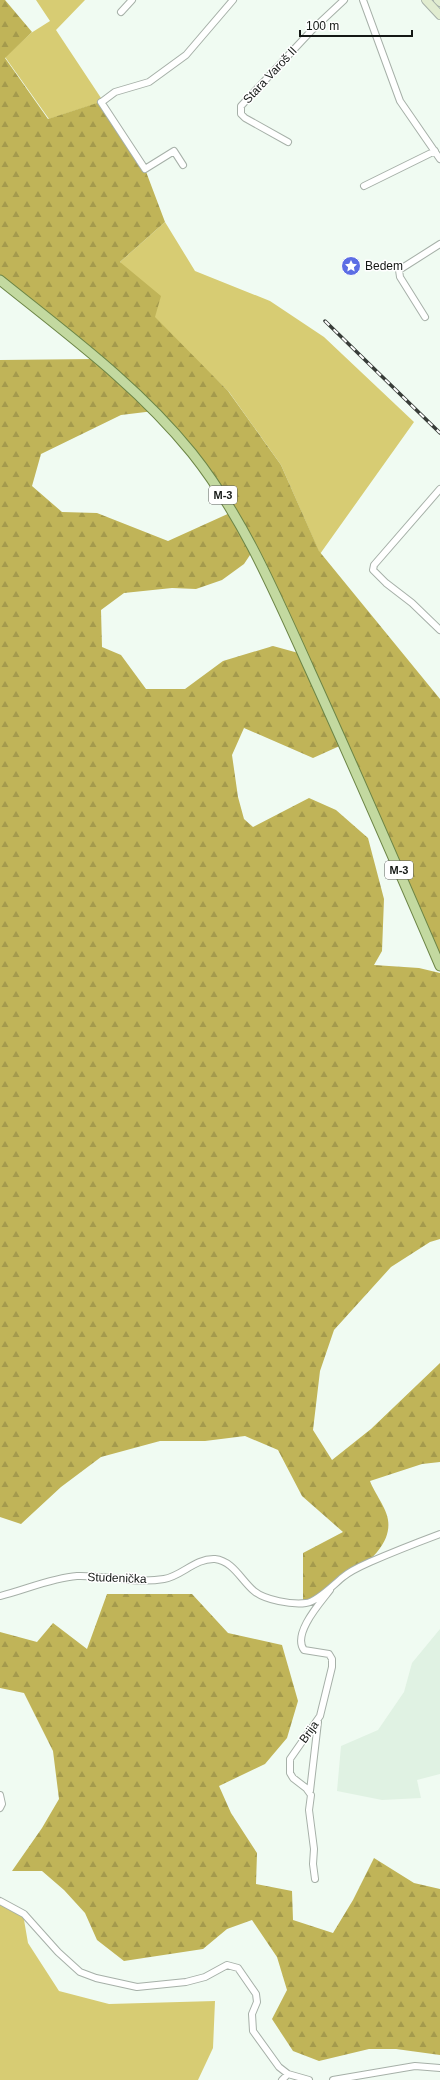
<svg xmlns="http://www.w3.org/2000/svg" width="440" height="2080" viewBox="0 0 440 2080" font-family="Arial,sans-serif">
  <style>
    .built { fill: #e0f2e3 }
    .grass { fill: #d7cc73 }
    .forest { fill: url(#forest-firs); fill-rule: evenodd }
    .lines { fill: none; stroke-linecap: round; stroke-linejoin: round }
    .street-casing { stroke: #a6b0a8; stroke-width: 8 }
    .secondary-casing { stroke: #a6b0a8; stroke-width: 10 }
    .primary-casing { stroke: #6c8546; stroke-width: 11 }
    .street { stroke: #fff; stroke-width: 6 }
    .secondary { stroke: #e1ecd0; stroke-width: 8 }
    .primary { stroke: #c3d9a0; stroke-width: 9 }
    .rail-casing { stroke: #383d39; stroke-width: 3.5 }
    .rail { stroke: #fff; stroke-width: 2; stroke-dasharray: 6; stroke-linecap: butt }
    .labels { text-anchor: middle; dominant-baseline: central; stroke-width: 3; stroke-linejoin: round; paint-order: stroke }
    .shield { fill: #fff; stroke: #5a5d5b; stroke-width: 1 }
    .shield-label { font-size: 11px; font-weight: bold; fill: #141815 }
    .street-label { font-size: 12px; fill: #141815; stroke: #fff }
    .poi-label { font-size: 12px; fill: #141815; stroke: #fff; text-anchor: start }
  </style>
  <defs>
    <pattern id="forest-firs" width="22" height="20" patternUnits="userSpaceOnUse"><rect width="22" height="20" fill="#c0b458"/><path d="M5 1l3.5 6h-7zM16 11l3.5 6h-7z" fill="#a49a4c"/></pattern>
  </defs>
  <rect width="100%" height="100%" fill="#f0fbf2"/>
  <path class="built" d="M 440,1629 L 440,1774 L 417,1780 L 421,1798 L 382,1800 L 337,1791 L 341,1746 L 378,1730 L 404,1692 L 412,1663 Z"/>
  <path class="grass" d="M 36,0 L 85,0 L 56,30 L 103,101 L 101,102 L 49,119 L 5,57 L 31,33 L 50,21 Z
    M 165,222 L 195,271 L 270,301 L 324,337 L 414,422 L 320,554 L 281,465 L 229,392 L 154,319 L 120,262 Z
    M 0,1901 L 23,1914 L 28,1943 L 59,1991 L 109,2004 L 215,2001 L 213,2048 L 198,2080 L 0,2080 Z"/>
  <path class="forest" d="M 0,0 L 5,0 L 32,32 L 5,58 L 48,119 L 103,101 L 145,169 L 165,222 L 120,262 L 161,296 L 155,317 L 228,391 L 281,465 L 319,551 L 440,699 L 440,968 L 344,744 L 313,758 L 244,728 L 232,755 L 238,797 L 244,819 L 253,827 L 309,798 L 336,810 L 368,838 L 384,899 L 382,951 L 374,965 L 419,968 L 440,973 L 440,1239 L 430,1242 L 391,1267 L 334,1330 L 320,1371 L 313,1430 L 332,1460 L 371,1429 L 440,1363 L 440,1462 L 422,1464 L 370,1481 C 374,1492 387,1509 388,1520 C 394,1558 330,1587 303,1603 L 303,1553 L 343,1532 L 302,1496 L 278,1450 L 245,1436 L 205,1441 L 160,1441 L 101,1457 L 61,1487 L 21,1524 L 0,1517 L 0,360 L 97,359 L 0,278 ZM 154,411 L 232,512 L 168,541 L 97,513 L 62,512 L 32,486 L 41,454 L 121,415 ZM 254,549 L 302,654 L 273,646 L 223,661 L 185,689 L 146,689 L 121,655 L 102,647 L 101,610 L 124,593 L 172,588 L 196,589 L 222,580 L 244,564 Z
    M 107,1594 L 192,1594 L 228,1633 L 282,1645 L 298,1701 L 287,1738 L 265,1764 L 219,1786 L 231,1813 L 257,1853 L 256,1884 L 292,1891 L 293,1920 L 333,1933 L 353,1900 L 374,1858 L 414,1883 L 440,1889 L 440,2055 L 396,2049 L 369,2049 L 319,2061 L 293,2051 L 272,2019 L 287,1990 L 277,1957 L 252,1920 L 227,1929 L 203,1949 L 124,1961 L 97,1940 L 85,1913 L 64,1890 L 42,1871 L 12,1871 L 42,1828 L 59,1799 L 53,1751 L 24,1693 L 0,1688 L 0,1632 L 37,1642 L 53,1623 L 87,1649 Z"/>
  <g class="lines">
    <g class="street-casing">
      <path id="street" d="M 363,0 L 400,101 L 440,159
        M 121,12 L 132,0
        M 103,101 L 115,92 L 149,82 L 186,55 L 233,0
        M 101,102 L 145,169 L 174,151 L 183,165
        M 288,142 L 245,118 L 241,114 L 241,106 L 312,30 L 344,0
        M 364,186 L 435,151
        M 425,317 L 400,277 L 399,270 L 440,244
        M 440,489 L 374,565 L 373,570 L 386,583 L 412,603 L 440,630
        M 0,1596 C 25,1590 51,1578 77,1576 C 106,1575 135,1584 164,1579 C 182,1576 195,1558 215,1559 C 233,1561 241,1580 254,1591 C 265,1600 292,1605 306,1603 C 317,1602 334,1584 343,1577 C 350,1571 361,1566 370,1562 C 393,1552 416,1543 440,1534
        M 310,1791 L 318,1722
        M 0,1795 L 2,1804 L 0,1808
        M 315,1879 L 313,1864 L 314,1849 L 309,1810 L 311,1795 L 306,1788 L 293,1778 L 290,1773 L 290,1759 L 320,1716 L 332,1667 L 332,1659 L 329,1654 L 304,1650 C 292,1634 320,1603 330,1590
        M 0,1901 L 24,1914 L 58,1952 L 80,1972 L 96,1978 L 137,1987 L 186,1982 L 205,1977 L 227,1965 L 238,1968 L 256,1994 L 257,2002 L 252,2014 L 253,2031 L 279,2067 L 288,2074 L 309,2080
        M 282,2080 L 288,2074
        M 333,2080 L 415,2066 L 440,2068"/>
    </g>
    <g class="secondary-casing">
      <path id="secondary" d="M 426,0 L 440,15
        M 438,0 L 440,2"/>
    </g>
    <g class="primary-casing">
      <path id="primary" d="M 0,280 C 67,334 137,385 192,453 C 243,517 275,593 309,668 C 354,767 397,866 440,966"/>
    </g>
    <use href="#street" class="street"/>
    <use href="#secondary" class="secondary"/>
    <use href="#primary" class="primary"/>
    <g class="rail-casing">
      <path id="rail" d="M 325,321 L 440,433"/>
    </g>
    <use href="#rail" class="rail"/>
  </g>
  <defs>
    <g id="sight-disc" transform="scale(1)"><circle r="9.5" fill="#5c6de4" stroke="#fff"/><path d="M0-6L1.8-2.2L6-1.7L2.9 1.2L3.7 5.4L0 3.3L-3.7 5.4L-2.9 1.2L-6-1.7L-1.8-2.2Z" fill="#fff"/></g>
  </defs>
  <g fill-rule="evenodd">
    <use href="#sight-disc" x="351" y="266"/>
  </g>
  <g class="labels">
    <g class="shield">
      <rect x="209" y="486" width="28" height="18" rx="3"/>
      <rect x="385" y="861" width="28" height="18" rx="3"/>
    </g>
    <g class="shield-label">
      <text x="223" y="495">M-3</text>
      <text x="399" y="870">M-3</text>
    </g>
    <g class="street-label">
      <text transform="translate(270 75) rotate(-47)">Stara Varoš II</text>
      <text transform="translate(117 1578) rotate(2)">Studenička</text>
      <text transform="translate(309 1732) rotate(-54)">Brija</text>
    </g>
    <g class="poi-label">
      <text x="365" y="266">Bedem</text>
    </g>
  </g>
  <path d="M300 30v6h112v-6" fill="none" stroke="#141815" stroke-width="2"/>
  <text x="306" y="30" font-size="12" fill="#141815" stroke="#ffffff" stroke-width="3" paint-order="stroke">100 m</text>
</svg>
